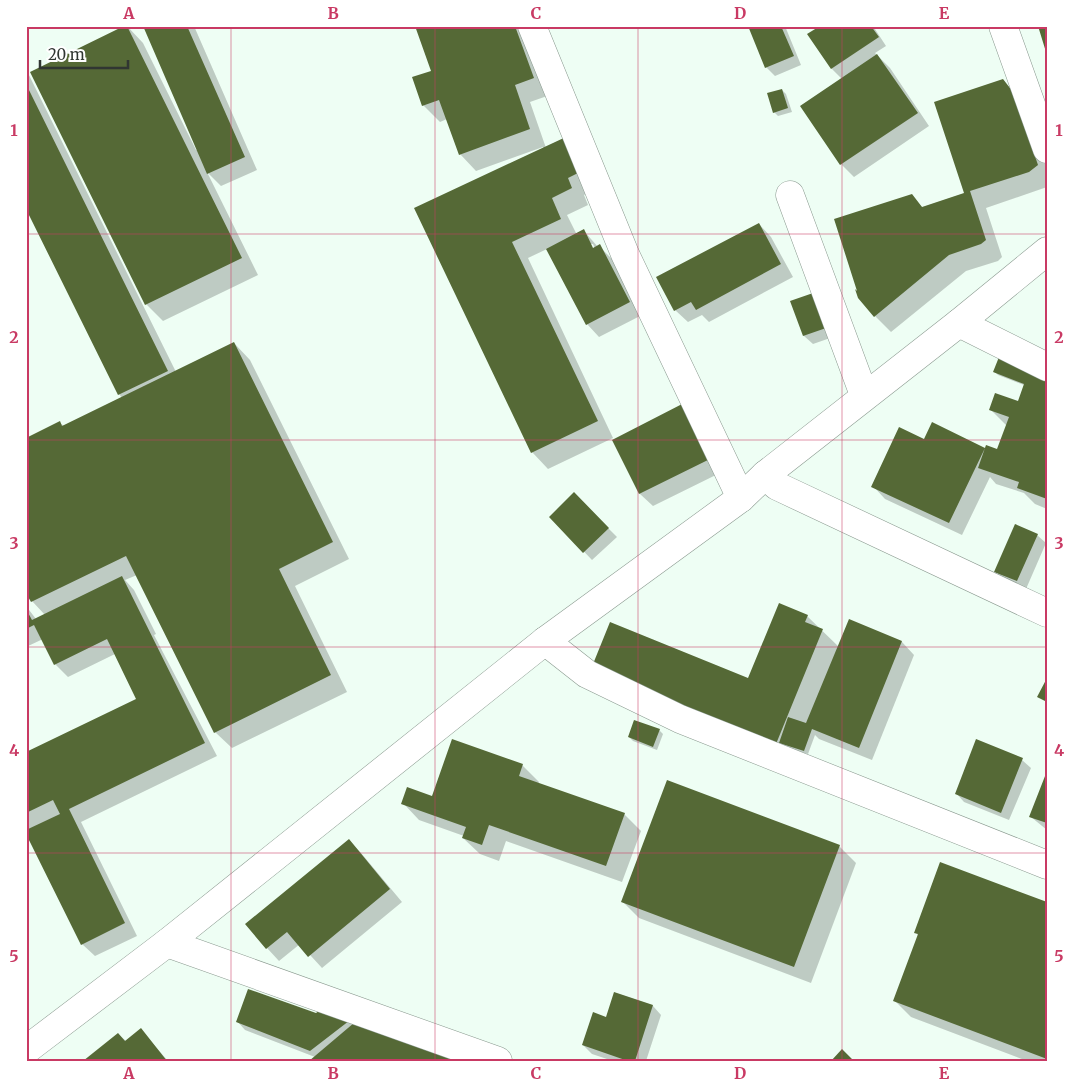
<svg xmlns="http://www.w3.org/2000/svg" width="1073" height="1087" viewBox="0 0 1073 1087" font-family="Merriweather,serif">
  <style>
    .shadow { fill: #0003; fill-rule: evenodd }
    .building { fill: #556936 }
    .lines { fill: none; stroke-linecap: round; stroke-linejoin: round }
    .minor-casing { stroke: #8a998f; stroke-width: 29 }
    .major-casing { stroke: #8a998f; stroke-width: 29 }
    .minor { stroke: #fff; stroke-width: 28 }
    .major { stroke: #fff; stroke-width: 28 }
    .grid { fill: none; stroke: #c93a64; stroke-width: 1; stroke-opacity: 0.55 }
    .neatline { fill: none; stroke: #c93a64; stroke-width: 2 }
    .grid-label { font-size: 16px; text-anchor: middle; font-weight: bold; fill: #c93a64 }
  </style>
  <rect width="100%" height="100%" fill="#eefef4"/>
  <path class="shadow" d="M 127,26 L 143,43 L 196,150 L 198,150 L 144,26 L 194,26 L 257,170 L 221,186 L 207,172 L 258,275 L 163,321 L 146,304 Z
    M 416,26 L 521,26 L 550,95 L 530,102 L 546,148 L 600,187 L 584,195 L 588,205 L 567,215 L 577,235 L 584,231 L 598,247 L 599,246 L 612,259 L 642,315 L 599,337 L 587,324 L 547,249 L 528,258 L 613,438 L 548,469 L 532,452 L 416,209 L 544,149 L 543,147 L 476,171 L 460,154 L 447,119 L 440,122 L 423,105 L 432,71 ZM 590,244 L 593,244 L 597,253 L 595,254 Z
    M 749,26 L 785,26 L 801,65 L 775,76 L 766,67 Z
    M 822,26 L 873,26 L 886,46 L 875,53 L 890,68 L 929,126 L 854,177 L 841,164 L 801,106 L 842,79 L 832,69 L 809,35 Z
    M 26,69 L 176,372 L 234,343 L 250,360 L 349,559 L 295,586 L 347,692 L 232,748 L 215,732 L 137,575 L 125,580 L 134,590 L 156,634 L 154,635 L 217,756 L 81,822 L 137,936 L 95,956 L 82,944 L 26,832 L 26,754 L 138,699 L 115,654 L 68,677 L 55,664 L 43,639 L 26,647 L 26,606 L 36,619 L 45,615 L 32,601 L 60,423 L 64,426 L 122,398 L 119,394 L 26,206 Z
    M 1002,81 L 1019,98 L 1047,162 L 1047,187 L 986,208 L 1002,257 L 998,261 L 966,271 L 891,332 L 875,316 L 911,196 L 923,208 L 966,194 Z
    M 782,90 L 786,94 L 792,112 L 778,116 L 774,112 Z
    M 759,224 L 771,237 L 793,277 L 709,322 L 702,315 L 688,322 L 675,310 Z
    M 792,302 L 836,336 L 813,344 L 804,336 Z
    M 994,371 L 1047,379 L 1047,509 L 1035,504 L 1024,493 L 996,484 L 990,477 L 962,535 L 885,499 L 873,486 L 924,441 L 998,451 L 1007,426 L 991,410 L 1018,403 L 1024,385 L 998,375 Z
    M 686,404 L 726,470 L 653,506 L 640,494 L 613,441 Z
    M 574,494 L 617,537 L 592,560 L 551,517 Z
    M 1037,535 L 1046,543 L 1026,589 L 1004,580 L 996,571 Z
    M 807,616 L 839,647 L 850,621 L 902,642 L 914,655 L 872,760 L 819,739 L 815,735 L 808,754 L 797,751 L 793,759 L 609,685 L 749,680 Z
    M 659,730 L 663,734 L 657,750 L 633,741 L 629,737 Z
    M 1022,760 L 1031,768 L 1009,820 L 964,802 L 956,793 Z
    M 522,765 L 539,782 L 538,784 L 624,814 L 641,831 L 622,882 L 506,841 L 499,861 L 480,854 L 463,838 L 464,836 L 419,820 L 403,803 L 433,798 Z
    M 1047,774 L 1047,830 L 1031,817 Z
    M 349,840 L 361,853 L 402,902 L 322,968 L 300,944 L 279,961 L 267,948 Z
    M 839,846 L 856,863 L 811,983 L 639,918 L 623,902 Z
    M 1047,904 L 1047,1061 L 1027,1061 L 911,1017 L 895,1001 L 919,936 L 915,932 Z
    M 615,994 L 653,1006 L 661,1015 L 646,1061 L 613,1061 L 592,1054 L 583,1045 L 607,1018 Z
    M 361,1019 L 315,1057 L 245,1030 L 237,1021 Z
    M 141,1030 L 168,1061 L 85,1061 L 118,1034 L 126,1041 Z"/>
  <path class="building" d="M 124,26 L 127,26 L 242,258 L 145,305 L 30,72 Z
    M 143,26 L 187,26 L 245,157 L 207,174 Z
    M 415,26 L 515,26 L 534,78 L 515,85 L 530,129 L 459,155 L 439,100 L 422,106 L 412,77 L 431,71 Z
    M 748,26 L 781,26 L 794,56 L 765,68 Z
    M 820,26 L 871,26 L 879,37 L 831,69 L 807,34 Z
    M 1038,26 L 1047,26 L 1047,52 L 1046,52 Z
    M 877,54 L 918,113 L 840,165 L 800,106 Z
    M 1003,79 L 1013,92 L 1038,165 L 1029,172 L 970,191 L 986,240 L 981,244 L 949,255 L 874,317 L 858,298 L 855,289 L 857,291 L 834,219 L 912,194 L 922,207 L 964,193 L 934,102 Z
    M 26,84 L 168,371 L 118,395 L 26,209 Z
    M 782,89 L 788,108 L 773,113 L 767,93 Z
    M 568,136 L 584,170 L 568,178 L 572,188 L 552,198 L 561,219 L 512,242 L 598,421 L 531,453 L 414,208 Z
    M 759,223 L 781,264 L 696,310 L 691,302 L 674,311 L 656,277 Z
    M 584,229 L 593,248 L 600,244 L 630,302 L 586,325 L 546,249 Z
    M 816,292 L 829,327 L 803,336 L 790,301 Z
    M 234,342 L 333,542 L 279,569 L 331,675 L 214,733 L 126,556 L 31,602 L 26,593 L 26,438 L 60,421 L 62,426 Z
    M 1001,352 L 1047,378 L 1047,499 L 1017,488 L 1019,482 L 978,468 L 986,445 L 997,449 L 1009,417 L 989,410 L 995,393 L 1018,401 L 1024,384 L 993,372 Z
    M 686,402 L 714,457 L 639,494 L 612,440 Z
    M 932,422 L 985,448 L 949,523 L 871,487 L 899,427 L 924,439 Z
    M 574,492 L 609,528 L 583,553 L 549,517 Z
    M 1015,524 L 1038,534 L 1017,581 L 994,572 Z
    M 122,576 L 205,743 L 69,809 L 125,923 L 81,945 L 26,834 L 26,830 L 60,814 L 53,800 L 26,813 L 26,752 L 136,699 L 107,639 L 54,665 L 34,625 L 26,629 L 26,609 L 32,620 Z
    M 779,603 L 808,615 L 805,622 L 823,629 L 776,744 L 591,669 L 610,622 L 748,678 Z
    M 849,619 L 902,641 L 859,748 L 812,729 L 804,751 L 779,743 L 788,717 L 806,723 Z
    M 1047,678 L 1047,702 L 1037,697 Z
    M 634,720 L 660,729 L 653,747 L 628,737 Z
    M 452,739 L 523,764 L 519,776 L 625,813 L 606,866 L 489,825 L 482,845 L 462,838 L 466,827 L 401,804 L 407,787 L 432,796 Z
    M 976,739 L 1023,758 L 1001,813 L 955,794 Z
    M 1047,771 L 1047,823 L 1029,817 Z
    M 667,780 L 840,845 L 794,967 L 621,902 Z
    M 349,839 L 390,889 L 308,957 L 287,932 L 266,949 L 245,924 Z
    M 940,862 L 1047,902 L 1047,1059 L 893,1001 L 918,934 L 914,933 Z
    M 248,989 L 316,1013 L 329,1003 L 358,1014 L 310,1051 L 236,1022 Z
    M 614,992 L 653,1005 L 635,1061 L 628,1061 L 582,1045 L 593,1012 L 606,1017 Z
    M 361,1017 L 478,1061 L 309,1061 Z
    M 141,1028 L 167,1061 L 83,1061 L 118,1033 L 125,1041 Z
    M 842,1049 L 854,1061 L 831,1061 Z"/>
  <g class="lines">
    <g class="minor-casing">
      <path id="minor" d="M 532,26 L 625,254 L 741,498
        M 1003,26 L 1047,149
        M 790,195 L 864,395
        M 959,323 L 1047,367
        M 765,475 L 777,486 L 1047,613
        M 545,641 L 587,674 L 680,719 L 1047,865
        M 167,943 L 498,1061"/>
    </g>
    <g class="major-casing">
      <path id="major" d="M 26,1050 L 167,943 L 545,641 L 741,498 L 765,475 L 959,323 L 1047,251"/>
    </g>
    <use href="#minor" class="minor"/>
    <use href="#major" class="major"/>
  </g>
  <path class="grid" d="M 231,26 L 231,1061M 435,26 L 435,1061M 638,26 L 638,1061M 842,26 L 842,1061M 26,234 L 1047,234M 26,440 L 1047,440M 26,647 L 1047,647M 26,853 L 1047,853"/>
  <rect width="1073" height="1087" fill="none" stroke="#ffffff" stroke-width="55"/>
  <path d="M40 60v8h88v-8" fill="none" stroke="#303632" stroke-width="2.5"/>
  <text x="48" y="60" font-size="15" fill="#303632" stroke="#ffffff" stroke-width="4" paint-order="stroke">20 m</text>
  <rect x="28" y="28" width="1018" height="1032" class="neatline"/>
  <g class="grid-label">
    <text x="129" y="19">A</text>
    <text x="333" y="19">B</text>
    <text x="536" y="19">C</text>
    <text x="740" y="19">D</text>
    <text x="944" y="19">E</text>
    <text x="14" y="136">1</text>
    <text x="1059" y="136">1</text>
    <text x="14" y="343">2</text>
    <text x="1059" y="343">2</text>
    <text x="14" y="549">3</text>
    <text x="1059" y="549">3</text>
    <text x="14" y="756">4</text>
    <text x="1059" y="756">4</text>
    <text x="14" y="962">5</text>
    <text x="1059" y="962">5</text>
    <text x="129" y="1079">A</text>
    <text x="333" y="1079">B</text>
    <text x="536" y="1079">C</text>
    <text x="740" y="1079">D</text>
    <text x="944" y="1079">E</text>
  </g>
</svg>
